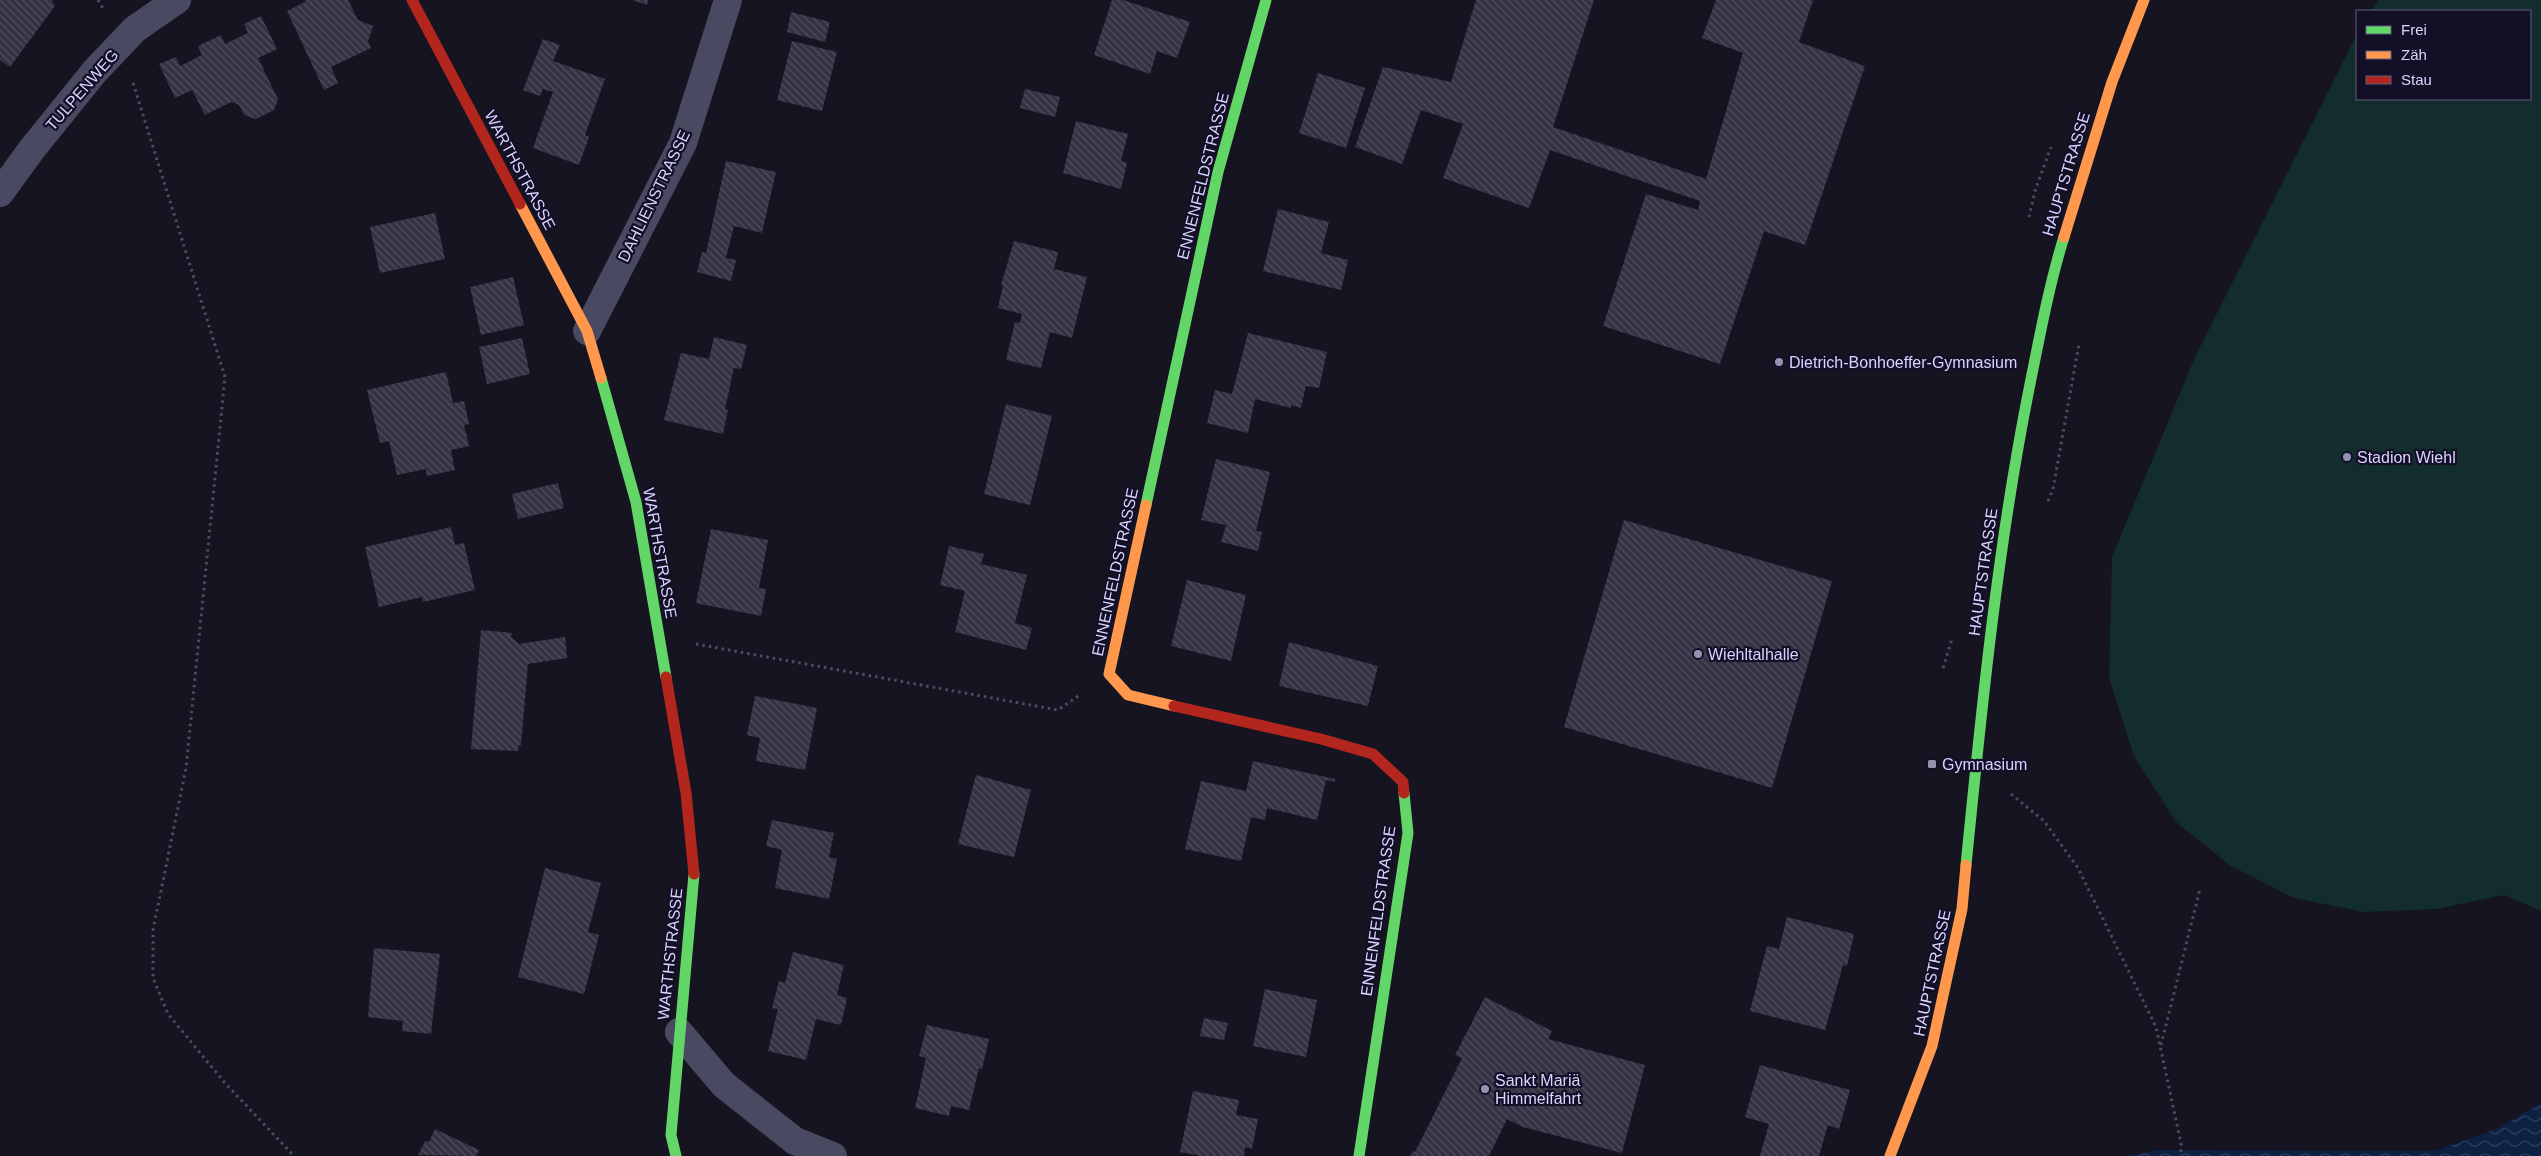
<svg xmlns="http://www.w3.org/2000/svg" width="2541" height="1156" viewBox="0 0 2541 1156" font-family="Arial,sans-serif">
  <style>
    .park { fill: #132c2d }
    .water { fill: url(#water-waves) }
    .building { fill: url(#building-back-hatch) }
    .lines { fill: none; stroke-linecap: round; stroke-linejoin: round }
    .path { stroke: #44505f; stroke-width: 3; stroke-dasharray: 2.5 4; stroke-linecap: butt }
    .street { stroke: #4a4962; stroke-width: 28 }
    .fast { stroke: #63d668; stroke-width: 11 }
    .slow { stroke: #ff974d; stroke-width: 11 }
    .jam { stroke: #b3261e; stroke-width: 11 }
    .poi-dot { fill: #9591b1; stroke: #130f26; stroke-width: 2 }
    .labels { text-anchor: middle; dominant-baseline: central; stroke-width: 4.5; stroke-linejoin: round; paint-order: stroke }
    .street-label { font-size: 16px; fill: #d9d4ff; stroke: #130f26 }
    .poi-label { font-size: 16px; fill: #d9d4ff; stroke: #130f26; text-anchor: start }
  </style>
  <defs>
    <pattern id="water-waves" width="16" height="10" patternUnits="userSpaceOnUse" patternTransform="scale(1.25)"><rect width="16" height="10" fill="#0d2144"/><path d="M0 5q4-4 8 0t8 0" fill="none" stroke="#304060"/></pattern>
    <pattern id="building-back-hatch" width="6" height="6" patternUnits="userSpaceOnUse" patternTransform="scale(1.25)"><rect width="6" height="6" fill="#343243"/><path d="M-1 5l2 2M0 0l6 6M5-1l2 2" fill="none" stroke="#514f5f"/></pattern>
  </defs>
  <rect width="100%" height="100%" fill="#161421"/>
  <path class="park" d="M 2379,0 L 2541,0 L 2541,911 L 2504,895 L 2437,909 L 2364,912 L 2294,898 L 2231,866 L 2176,822 L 2134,756 L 2109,678 L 2112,557 L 2195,357 L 2357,34 L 2357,99 L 2530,99 L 2530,11 L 2371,11 Z"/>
  <path class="water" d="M 2541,1103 L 2541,1156 L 2128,1156 L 2158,1150 L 2434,1151 L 2497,1129 Z"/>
  <path class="building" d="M 0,0 L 52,0 L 55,6 L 10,67 L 0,60 Z
    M 305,0 L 348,0 L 358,20 L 373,26 L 368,41 L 371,48 L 331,67 L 338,83 L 324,90 L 287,11 L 305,2 Z
    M 632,0 L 648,0 L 647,5 Z
    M 1112,0 L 1123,0 L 1190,22 L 1177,58 L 1157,51 L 1150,74 L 1094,55 Z
    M 1476,0 L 1594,0 L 1553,127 L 1706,179 L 1743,53 L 1702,38 L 1716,0 L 1813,0 L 1799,42 L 1865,66 L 1805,245 L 1764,231 L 1720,364 L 1603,326 L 1646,194 L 1698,210 L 1700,201 L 1550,150 L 1529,208 L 1443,178 L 1463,124 L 1421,110 L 1402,164 L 1355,147 L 1383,67 L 1451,82 Z
    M 791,12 L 830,22 L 825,42 L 787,32 Z
    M 261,16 L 277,49 L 258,58 L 278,99 L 274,110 L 256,119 L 244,115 L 239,105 L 231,102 L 205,115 L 192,90 L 175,98 L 159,64 L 176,57 L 180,66 L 202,55 L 198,46 L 221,35 L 225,44 L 248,33 L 244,24 Z
    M 543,39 L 560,45 L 553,61 L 605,79 L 585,135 L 589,137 L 579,165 L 533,148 L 553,92 L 543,89 L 540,96 L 523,90 Z
    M 792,41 L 837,52 L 822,111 L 777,100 Z
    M 1318,73 L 1365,88 L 1346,148 L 1299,133 Z
    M 1025,89 L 1060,97 L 1055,117 L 1020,108 Z
    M 1076,121 L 1128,134 L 1121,161 L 1127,163 L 1121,189 L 1063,173 Z
    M 726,161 L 776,172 L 762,233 L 734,226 L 726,258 L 736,260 L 731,281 L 697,272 L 702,252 L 706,253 Z
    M 1278,209 L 1329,222 L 1321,253 L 1348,260 L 1341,290 L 1263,271 Z
    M 435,213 L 445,259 L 380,273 L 370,227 Z
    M 1014,241 L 1058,252 L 1054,269 L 1087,277 L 1072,338 L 1050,332 L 1041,368 L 1006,360 L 1015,322 L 1020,323 L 1022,314 L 998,308 L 1003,285 L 1001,285 Z
    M 513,277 L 524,325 L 481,335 L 470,287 Z
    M 1248,333 L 1327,352 L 1319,388 L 1306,386 L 1301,408 L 1291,405 L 1291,408 L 1255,399 L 1248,433 L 1207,423 L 1215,390 L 1232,394 Z
    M 714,337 L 747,345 L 741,369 L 734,368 L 725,409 L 728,410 L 723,434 L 664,420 L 681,353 L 709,359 Z
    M 522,338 L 530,374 L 487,384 L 479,347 Z
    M 446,372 L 453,403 L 464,401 L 469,424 L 464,425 L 469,446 L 451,450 L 455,470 L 427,476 L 426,469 L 397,475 L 389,441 L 380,443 L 367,390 Z
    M 1006,404 L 1052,416 L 1030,505 L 984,494 Z
    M 1216,459 L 1270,472 L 1256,531 L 1262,532 L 1258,551 L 1221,542 L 1226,525 L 1201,520 Z
    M 558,483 L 564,508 L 518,519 L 512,494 Z
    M 1624,520 L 1832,581 L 1772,788 L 1564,727 Z
    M 451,527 L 455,545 L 464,543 L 475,590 L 423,602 L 422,597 L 379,607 L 365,547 Z
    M 711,529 L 768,540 L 759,588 L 766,589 L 761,616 L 696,603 Z
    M 949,546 L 984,554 L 981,564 L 1027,575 L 1015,623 L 1032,628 L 1026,650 L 955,632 L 965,591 L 940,585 Z
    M 1187,580 L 1246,595 L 1231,661 L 1171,646 Z
    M 481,630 L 512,633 L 511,637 L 519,644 L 565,637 L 567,658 L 528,664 L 521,745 L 519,745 L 518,751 L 471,749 Z
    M 1289,642 L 1378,666 L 1368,706 L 1279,686 Z
    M 755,696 L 817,708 L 805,770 L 756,761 L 760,738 L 747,735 Z
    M 1253,761 L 1335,779 L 1335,782 L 1326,780 L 1317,820 L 1267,808 L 1265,820 L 1251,817 L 1241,861 L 1185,849 L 1201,781 L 1246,791 Z
    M 976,775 L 1031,790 L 1014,857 L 958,844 Z
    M 772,820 L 834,833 L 829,857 L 837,859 L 829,899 L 775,888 L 782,850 L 766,846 Z
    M 545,868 L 601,883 L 588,932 L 599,935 L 584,994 L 518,977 Z
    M 1787,917 L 1854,934 L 1847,966 L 1843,965 L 1825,1030 L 1750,1011 L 1767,946 L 1779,949 Z
    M 374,948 L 440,954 L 431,1034 L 402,1031 L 403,1021 L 368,1017 Z
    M 793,952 L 844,965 L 837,995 L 847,998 L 841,1025 L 816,1019 L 806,1060 L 768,1051 L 778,1009 L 772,1008 L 779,981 L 785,983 Z
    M 1265,989 L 1317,1000 L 1306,1057 L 1253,1046 Z
    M 1485,997 L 1552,1031 L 1548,1039 L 1645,1065 L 1622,1153 L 1523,1127 L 1507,1119 L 1489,1156 L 1410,1156 L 1413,1151 L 1415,1152 L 1462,1058 L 1455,1055 Z
    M 1204,1018 L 1228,1023 L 1224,1040 L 1200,1036 Z
    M 927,1025 L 989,1039 L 982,1069 L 979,1068 L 969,1110 L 951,1106 L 949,1116 L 915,1108 L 926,1058 L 919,1056 Z
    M 1760,1065 L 1850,1090 L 1839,1129 L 1828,1125 L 1819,1156 L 1760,1156 L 1769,1124 L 1745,1117 Z
    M 1193,1091 L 1239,1100 L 1236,1115 L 1258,1119 L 1252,1149 L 1245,1147 L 1244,1156 L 1201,1156 L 1180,1152 Z
    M 435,1129 L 479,1150 L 476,1156 L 418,1155 L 425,1141 L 429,1142 Z"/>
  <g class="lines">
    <path class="path" d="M 98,0 L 104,10
      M 133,83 L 225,377 L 186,768 L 153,930 L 153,978 L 168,1014 L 225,1083 L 294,1156
      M 2029,217 L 2035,191 L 2051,147
      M 2048,501 L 2053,489 L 2079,344
      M 696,644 L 1058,710 L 1081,694
      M 1943,668 L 1952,639
      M 2011,794 L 2044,821 L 2078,868 L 2156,1027 L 2181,1143 L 2181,1156
      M 2161,1045 L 2200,889"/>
    <path class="street" d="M 0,193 L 32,149 L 95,71 L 135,29 L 177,0
      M 587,331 L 683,143 L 728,0
      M 679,1032 L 724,1085 L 795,1141 L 833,1156"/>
    <path class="fast" d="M 601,378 L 636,502 L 666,677
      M 1146,505 L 1218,172 L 1266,0
      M 1966,865 C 1982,704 1998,543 2030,384 C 2040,335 2049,285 2064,237
      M 676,1156 L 671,1135 L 694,874
      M 1359,1156 L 1408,833 L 1404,793"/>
    <path class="slow" d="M 520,204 L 587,331 L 601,378
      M 2064,237 L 2112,82 L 2144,0
      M 1146,505 L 1109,674 L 1128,695 L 1174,706
      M 1890,1156 L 1932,1046 L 1962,909 L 1966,865"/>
    <path class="jam" d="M 412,0 L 520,204
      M 666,677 L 686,793 L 694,874
      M 1174,706 L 1321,739 L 1373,754 L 1403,782 L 1404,793"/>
  </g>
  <g class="poi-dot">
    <circle cx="1779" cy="362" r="5"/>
    <circle cx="2347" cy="457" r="5"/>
    <circle cx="1698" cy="654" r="5"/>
    <rect x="1927" y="759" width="10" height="10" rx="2.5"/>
    <circle cx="1485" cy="1089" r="5"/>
  </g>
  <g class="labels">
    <g class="street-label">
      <text transform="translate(82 90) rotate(-49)">TULPENWEG</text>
      <text transform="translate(520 170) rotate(62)">WARTHSTRASSE</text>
      <text transform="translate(2066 174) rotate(-73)">HAUPTSTRASSE</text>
      <text transform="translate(1203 176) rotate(-76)">ENNENFELDSTRASSE</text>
      <text transform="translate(654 196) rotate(-64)">DAHLIENSTRASSE</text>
      <text transform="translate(660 553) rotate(80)">WARTHSTRASSE</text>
      <text transform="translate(1115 572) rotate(-78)">ENNENFELDSTRASSE</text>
      <text transform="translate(1983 572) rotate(-82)">HAUPTSTRASSE</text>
      <text transform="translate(1378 911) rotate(-82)">ENNENFELDSTRASSE</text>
      <text transform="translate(670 954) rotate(-84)">WARTHSTRASSE</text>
      <text transform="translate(1932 973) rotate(-78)">HAUPTSTRASSE</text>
    </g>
    <g class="poi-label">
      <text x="1789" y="362">Dietrich-Bonhoeffer-Gymnasium</text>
      <text x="2357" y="457">Stadion Wiehl</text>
      <text x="1708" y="654">Wiehltalhalle</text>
      <text x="1942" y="764">Gymnasium</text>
      <text x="1495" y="1080">Sankt Mariä<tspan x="1495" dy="18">Himmelfahrt</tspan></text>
    </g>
  </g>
  <rect x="2356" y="10" width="175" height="90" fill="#130f26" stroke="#625e7d"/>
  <rect x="2366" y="26" width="25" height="8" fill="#63d668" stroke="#625e7d"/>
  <text x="2401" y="35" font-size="15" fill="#d9d4ff">Frei</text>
  <rect x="2366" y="51" width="25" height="8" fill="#ff974d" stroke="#625e7d"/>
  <text x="2401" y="60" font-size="15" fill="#d9d4ff">Zäh</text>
  <rect x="2366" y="76" width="25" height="8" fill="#b3261e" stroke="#625e7d"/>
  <text x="2401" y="85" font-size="15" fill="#d9d4ff">Stau</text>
</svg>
